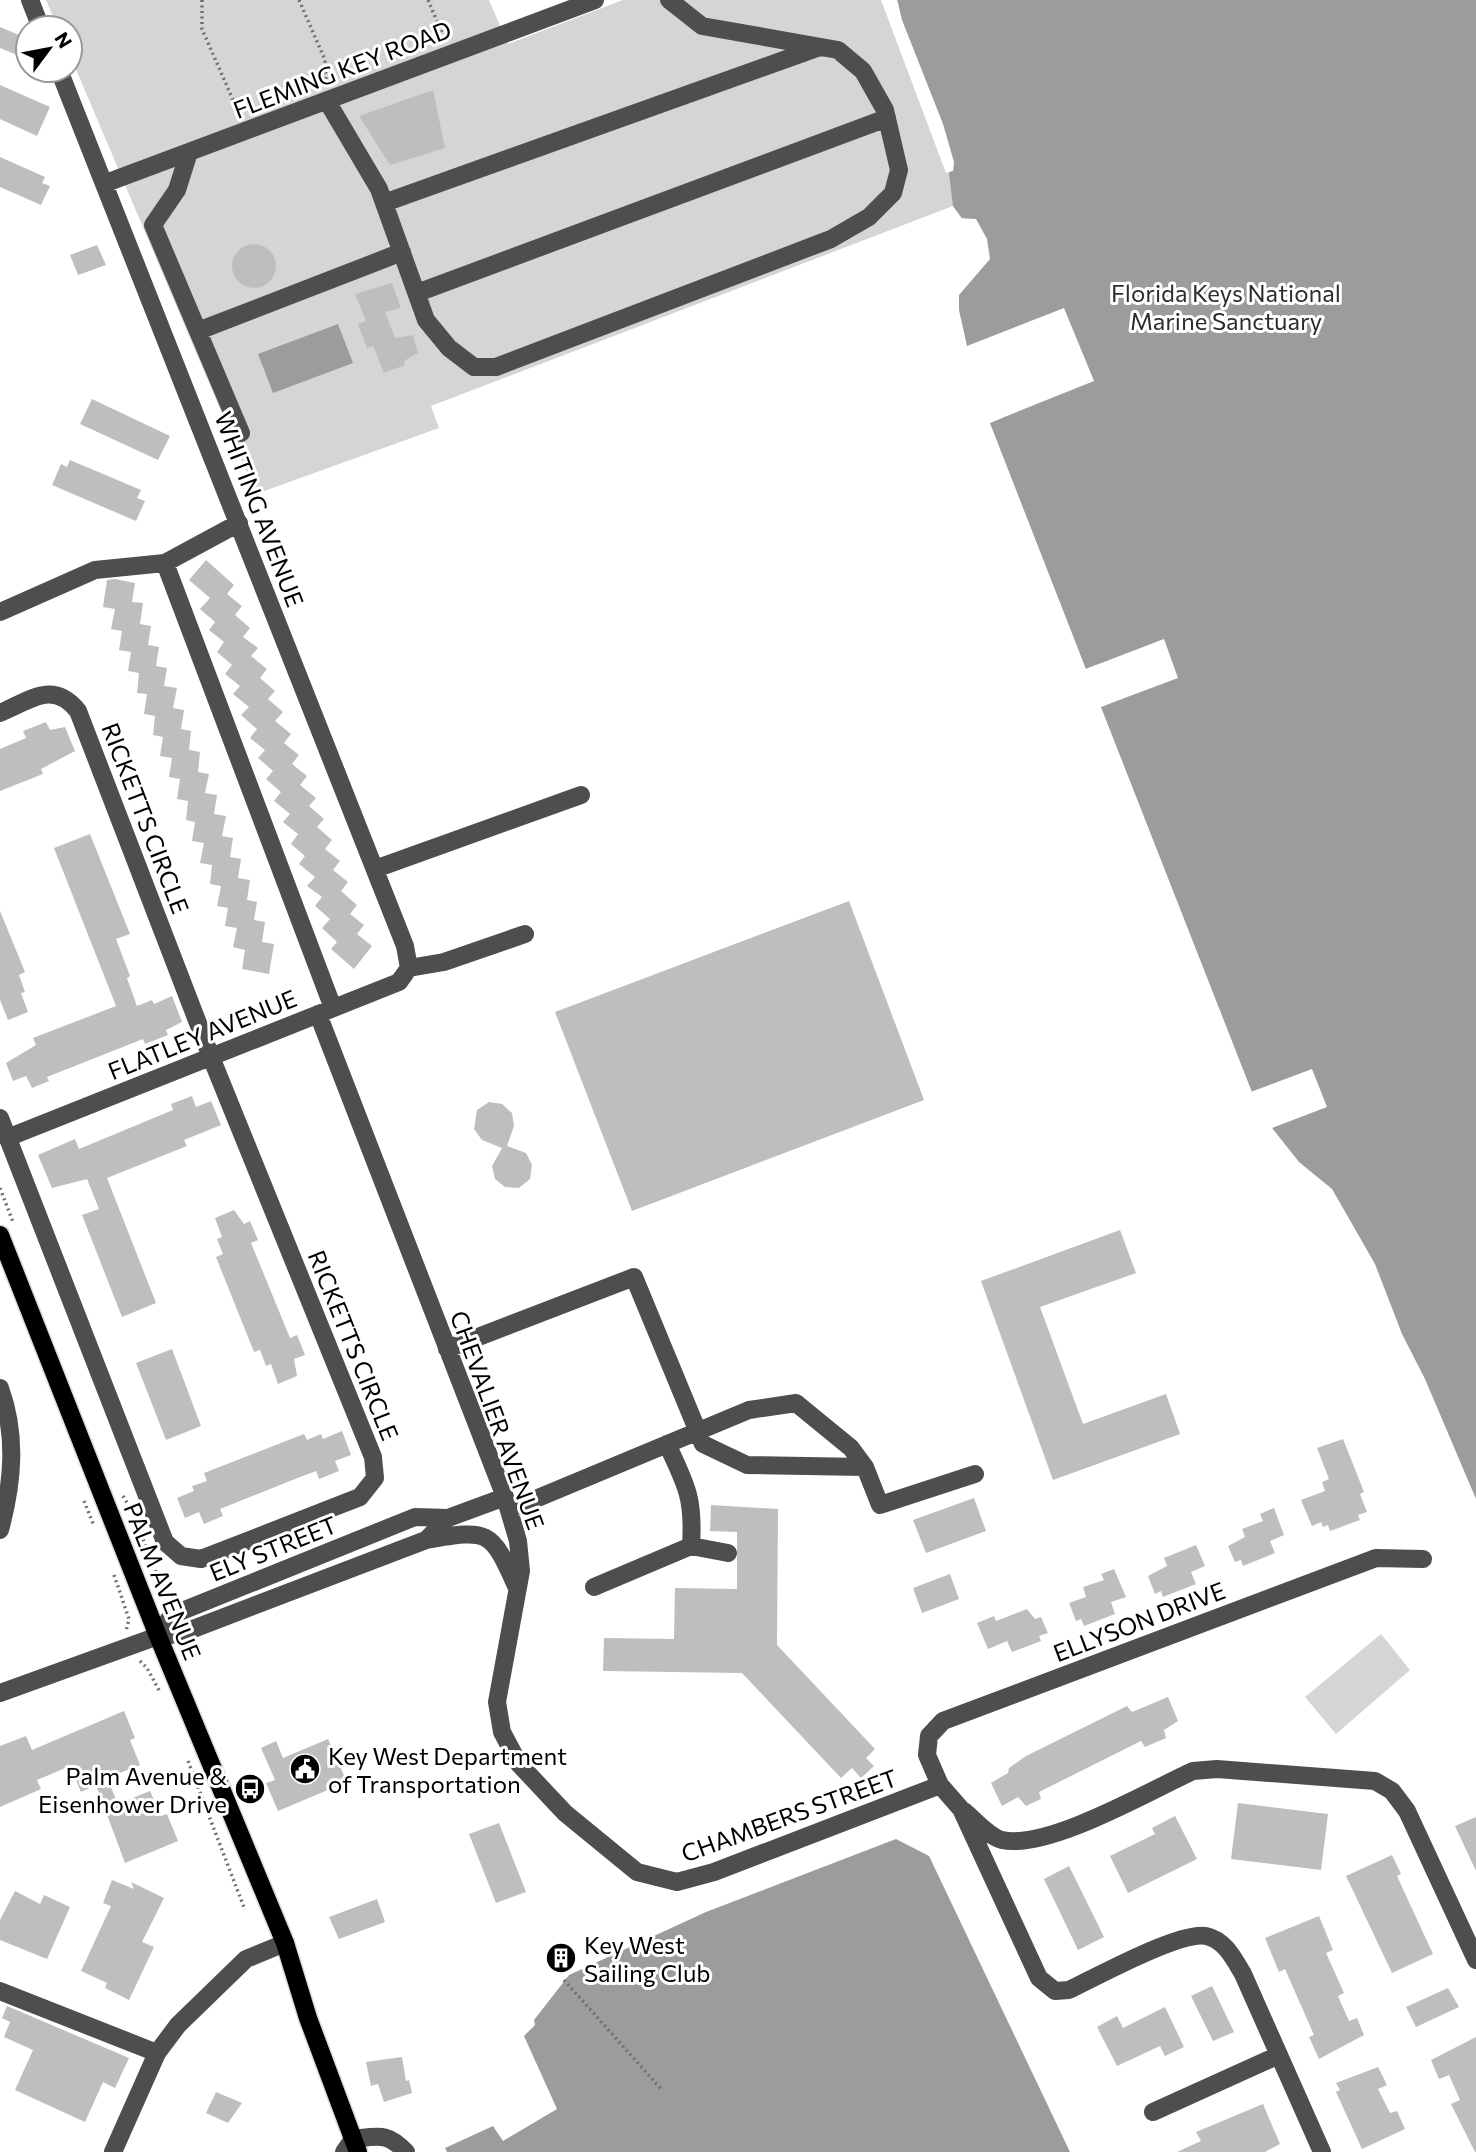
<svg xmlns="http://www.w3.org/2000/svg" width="1476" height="2152" viewBox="0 0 1476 2152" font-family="Commissioner,sans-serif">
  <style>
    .green { fill: #d5d5d5 }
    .water { fill: #9c9c9c }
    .pier { fill: #fff }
    .building { fill: #bebebe }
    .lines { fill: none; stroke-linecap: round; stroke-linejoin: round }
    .major-casing { stroke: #dbdbdb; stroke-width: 21 }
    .path { stroke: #707070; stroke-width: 3.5; stroke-dasharray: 2 3.5; stroke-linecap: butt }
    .minor { stroke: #4e4e4e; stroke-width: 18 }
    .major { stroke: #000; stroke-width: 18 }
    .labels { text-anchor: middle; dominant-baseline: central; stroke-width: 6; stroke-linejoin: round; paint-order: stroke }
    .street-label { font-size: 24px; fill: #000; stroke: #fff }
    .park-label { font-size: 24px; fill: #2c2c2c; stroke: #fff }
    .poi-label { font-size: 24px; fill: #000; stroke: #fff; text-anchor: start }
  </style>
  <rect width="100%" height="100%" fill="#fff"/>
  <path class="green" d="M 46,0 L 489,0 L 508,44 L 623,0 L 1476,0 L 1364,1256 L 1335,1204 L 1272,1128 L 1257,1090 L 1252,1092 L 1101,707 L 1111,703 L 1096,665 L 1086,669 L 990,423 L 1002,418 L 979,242 L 953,206 L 431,406 L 439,428 L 256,494 L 70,55 L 70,28 L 58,28 Z
    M 1381,1634 L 1410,1670 L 1336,1734 L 1305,1697 Z"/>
  <path class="water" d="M 885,0 L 1476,0 L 1476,1531 L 1364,1256 L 1335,1204 L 1298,1170 L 1272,1128 L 1257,1090 L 1252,1092 L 1101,707 L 1111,703 L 1096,665 L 1086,669 L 990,423 L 1002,418 L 973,344 L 962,349 L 949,299 L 980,264 L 979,242 L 953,206 L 948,165 Z
    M 338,324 L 353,363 L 273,393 L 258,354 Z
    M 896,1839 L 929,1856 L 1070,2152 L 447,2152 L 445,2148 L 493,2126 L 503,2141 L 557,2109 L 524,2036 L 535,2025 L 534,2020 L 569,1975 L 706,1912 Z"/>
  <path class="pier" d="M 881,0 L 897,0 L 898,3 L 902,20 L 943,124 L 954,162 L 953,171 L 946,173 Z
    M 957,218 L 976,219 L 987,239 L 990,259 L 959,295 L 959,310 L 967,346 L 1064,308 L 1094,381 L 987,424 L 988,420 L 997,416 L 972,349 L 958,350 L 945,300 L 977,262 L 976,243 Z
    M 1164,639 L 1178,678 L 1098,708 L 1107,701 L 1094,670 L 1083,670 Z
    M 1312,1069 L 1327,1107 L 1272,1128 L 1299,1162 L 1332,1189 L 1375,1264 L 1402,1334 L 1425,1379 L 1476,1499 L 1476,1534 L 1361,1257 L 1332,1206 L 1295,1173 L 1264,1131 L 1268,1125 L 1256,1094 L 1248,1093 Z"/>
  <path class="building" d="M 0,27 L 24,37 L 17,55 L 0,48 Z
    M 0,85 L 50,107 L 37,136 L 0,119 Z
    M 433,90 L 445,148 L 390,165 L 359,116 Z
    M 0,157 L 45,177 L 42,183 L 50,186 L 41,205 L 0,187 Z
    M232 266a22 22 0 1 1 44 0a22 22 0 1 1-44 0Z
    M 97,245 L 106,265 L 78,275 L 70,255 Z
    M 392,283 L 401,308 L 385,312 L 395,338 L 413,335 L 418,353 L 404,361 L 405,365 L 384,373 L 373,346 L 367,348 L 358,324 L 366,321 L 355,294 Z
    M 92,399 L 170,436 L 158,460 L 80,424 Z
    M 70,460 L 141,490 L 137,498 L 145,501 L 136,521 L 52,485 L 61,464 L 67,467 Z
    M 206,560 L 234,585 L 227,594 L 242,606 L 235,615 L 250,628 L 243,637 L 258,648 L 251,656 L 267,669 L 260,678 L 275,691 L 268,699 L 283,712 L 275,721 L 291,734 L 284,743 L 299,755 L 292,764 L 307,776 L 300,785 L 316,798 L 309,806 L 324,819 L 317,827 L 332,840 L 325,849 L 340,861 L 333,870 L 348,882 L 341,891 L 357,905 L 350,914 L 364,925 L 357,934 L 372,946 L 354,969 L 331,949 L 337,942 L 322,928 L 330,919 L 315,906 L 322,897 L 307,886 L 315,877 L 299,864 L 305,856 L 291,844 L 298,834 L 283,822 L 290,814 L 274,801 L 281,792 L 266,779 L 273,771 L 258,758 L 265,750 L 250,738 L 257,729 L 241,715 L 249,707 L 233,694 L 240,686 L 225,674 L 232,665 L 217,652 L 224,642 L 209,630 L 215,622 L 200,609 L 210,598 L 189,580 Z
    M 115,579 L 135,583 L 132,602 L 143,603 L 140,624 L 151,626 L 148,645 L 159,647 L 156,666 L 167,668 L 164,686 L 177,688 L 173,708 L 184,710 L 181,729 L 191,731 L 189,750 L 200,752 L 198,772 L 209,774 L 205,793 L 217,795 L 214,814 L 226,816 L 222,836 L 233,838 L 230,857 L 241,859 L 238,878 L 250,880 L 247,900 L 257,902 L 254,920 L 265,922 L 262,942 L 274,944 L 269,974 L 242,969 L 245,950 L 233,947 L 237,928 L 225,926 L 228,908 L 217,906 L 221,886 L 210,884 L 212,865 L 200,863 L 204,843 L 192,841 L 195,822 L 186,820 L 188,801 L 177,799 L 180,779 L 169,777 L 172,758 L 160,756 L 163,737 L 153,735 L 155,716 L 144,714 L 147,694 L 137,693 L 139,673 L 128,671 L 131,652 L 119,650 L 122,631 L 111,629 L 115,609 L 103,607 L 107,580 Z
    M 46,722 L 50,730 L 65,727 L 75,751 L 41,769 L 43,774 L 0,791 L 0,749 L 26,738 L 23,731 Z
    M 90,834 L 130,934 L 116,939 L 130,976 L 127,978 L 137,1006 L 152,1000 L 154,1004 L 172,996 L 182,1022 L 166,1030 L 168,1035 L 145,1044 L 143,1039 L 47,1077 L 49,1081 L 32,1088 L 26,1076 L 13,1081 L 6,1063 L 36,1045 L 33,1038 L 116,1006 L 54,848 Z
    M 849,901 L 924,1100 L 632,1211 L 555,1012 Z
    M 0,911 L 25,972 L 19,975 L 25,992 L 21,993 L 28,1012 L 8,1020 L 0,1000 Z
    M 192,1096 L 196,1107 L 211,1101 L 221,1125 L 184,1140 L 187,1146 L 107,1178 L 156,1303 L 122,1317 L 82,1215 L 99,1209 L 87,1179 L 52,1188 L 38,1155 L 75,1139 L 79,1149 L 173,1110 L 171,1104 Z
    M 489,1102 L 502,1104 L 512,1113 L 514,1126 L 507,1146 L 526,1153 L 532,1165 L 530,1179 L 519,1188 L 505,1187 L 495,1179 L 492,1166 L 502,1148 L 482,1140 L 474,1129 L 477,1110 Z
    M 234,1210 L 244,1224 L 250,1221 L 258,1240 L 251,1243 L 290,1338 L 297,1335 L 305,1355 L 294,1359 L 297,1376 L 278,1384 L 271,1364 L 266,1366 L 260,1350 L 254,1352 L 216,1257 L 223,1254 L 217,1239 L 222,1237 L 215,1218 Z
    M 1120,1230 L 1136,1273 L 1040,1307 L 1083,1424 L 1166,1394 L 1180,1434 L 1053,1480 L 981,1281 Z
    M 172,1349 L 201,1426 L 166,1440 L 136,1363 Z
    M 342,1431 L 351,1455 L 335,1461 L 339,1471 L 319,1479 L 316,1471 L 290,1481 L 220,1509 L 223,1516 L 204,1524 L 199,1512 L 185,1518 L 177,1498 L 194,1491 L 192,1486 L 207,1481 L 204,1473 L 304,1434 L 307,1440 L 321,1434 L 323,1439 Z
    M 1343,1439 L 1364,1492 L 1360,1494 L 1367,1512 L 1358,1515 L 1360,1520 L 1330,1531 L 1328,1525 L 1323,1527 L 1321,1522 L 1312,1526 L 1301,1500 L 1325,1491 L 1322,1482 L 1329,1479 L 1317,1448 Z
    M 974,1498 L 986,1531 L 926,1553 L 913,1520 Z
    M 711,1505 L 778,1509 L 777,1645 L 875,1749 L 866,1758 L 874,1766 L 861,1778 L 852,1768 L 841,1778 L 742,1673 L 603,1671 L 604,1638 L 674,1639 L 675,1588 L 737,1589 L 737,1532 L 710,1531 Z
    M 1274,1508 L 1284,1535 L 1270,1541 L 1275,1553 L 1243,1566 L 1241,1560 L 1235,1562 L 1228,1546 L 1245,1537 L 1242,1529 L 1263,1521 L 1260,1514 Z
    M 1196,1545 L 1205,1566 L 1191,1572 L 1196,1584 L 1163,1597 L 1161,1591 L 1155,1594 L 1148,1576 L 1167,1566 L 1164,1558 Z
    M 1114,1569 L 1126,1597 L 1111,1602 L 1115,1614 L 1084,1626 L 1081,1619 L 1076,1621 L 1069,1603 L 1086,1597 L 1083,1587 L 1104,1580 L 1101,1574 Z
    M 950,1574 L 959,1599 L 922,1613 L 913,1588 Z
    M 1027,1609 L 1035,1619 L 1041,1617 L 1048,1633 L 1039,1636 L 1041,1641 L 1012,1652 L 1007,1641 L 988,1649 L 977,1623 L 994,1616 L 996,1621 Z
    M 1168,1697 L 1178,1721 L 1164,1730 L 1166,1738 L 1145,1747 L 1141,1741 L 1039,1792 L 1041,1799 L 1026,1806 L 1018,1797 L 1002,1806 L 991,1783 L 1008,1773 L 1009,1768 L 1026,1756 L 1127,1706 L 1132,1712 Z
    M 124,1711 L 135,1738 L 130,1740 L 140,1765 L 107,1778 L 118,1804 L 150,1791 L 161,1816 L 167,1814 L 178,1841 L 125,1863 L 96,1785 L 81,1792 L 70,1766 L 37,1780 L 41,1789 L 0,1807 L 0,1746 L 26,1736 L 32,1750 Z
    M 328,1739 L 347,1782 L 278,1811 L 266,1783 L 275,1780 L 261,1748 L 276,1741 L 283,1758 Z
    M 1238,1803 L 1328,1814 L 1321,1870 L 1231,1859 Z
    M 1175,1816 L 1197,1859 L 1128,1893 L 1110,1856 L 1155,1834 L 1152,1828 Z
    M 1476,1817 L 1476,1871 L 1455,1826 Z
    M 499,1823 L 526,1892 L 496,1903 L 469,1834 Z
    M 1392,1855 L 1401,1874 L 1397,1876 L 1433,1954 L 1392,1973 L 1346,1876 Z
    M 1069,1866 L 1104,1937 L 1078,1950 L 1044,1879 Z
    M 112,1880 L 134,1889 L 131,1882 L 164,1898 L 142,1942 L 154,1947 L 129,2000 L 105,1988 L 107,1983 L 81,1971 L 111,1906 L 103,1903 Z
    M 15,1891 L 40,1904 L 44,1895 L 70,1907 L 47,1959 L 0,1940 L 0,1920 Z
    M 377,1899 L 385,1922 L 339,1939 L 329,1917 Z
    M 1319,1916 L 1333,1950 L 1326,1953 L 1344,1993 L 1338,1996 L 1349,2021 L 1357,2018 L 1364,2035 L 1319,2059 L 1309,2037 L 1314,2035 L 1285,1969 L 1279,1972 L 1265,1938 Z
    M 565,1944 L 574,1965 L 557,1972 L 547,1952 Z
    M 1212,1986 L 1234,2032 L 1213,2041 L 1191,1996 Z
    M 1448,1988 L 1459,2007 L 1416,2027 L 1406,2007 Z
    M 7,2006 L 129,2058 L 115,2088 L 103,2082 L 85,2122 L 15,2090 L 33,2050 L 4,2037 L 10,2022 L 2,2018 Z
    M 1165,2007 L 1184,2047 L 1165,2056 L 1160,2046 L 1117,2066 L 1097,2027 L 1117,2016 L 1123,2028 Z
    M 1476,2037 L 1476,2152 L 1475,2152 L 1451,2104 L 1460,2100 L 1449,2075 L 1439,2079 L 1431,2060 Z
    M 402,2057 L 406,2081 L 409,2080 L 412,2093 L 384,2102 L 378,2084 L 371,2086 L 366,2062 Z
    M 1378,2067 L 1387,2085 L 1378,2089 L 1390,2113 L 1397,2111 L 1405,2129 L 1362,2149 L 1336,2092 L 1340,2090 L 1336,2083 Z
    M 216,2092 L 242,2103 L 228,2123 L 206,2113 Z
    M 1263,2104 L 1280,2144 L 1265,2152 L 1177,2152 L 1201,2141 L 1196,2132 Z"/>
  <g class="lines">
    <g class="major-casing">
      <path id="major" d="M 0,1235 L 158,1636 L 285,1943 L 308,2018 L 358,2152"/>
    </g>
    <path class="path" d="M 202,0 L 202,29 L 240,116
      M 299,0 L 325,60 L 326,84
      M 428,0 L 445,40
      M 0,1188 L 13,1222
      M 123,1496 L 133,1513
      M 84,1501 L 94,1526
      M 137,1524 L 166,1598
      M 114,1575 L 129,1619 L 126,1631
      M 140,1661 L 147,1668 L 160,1692
      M 188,1761 L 245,1910
      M 564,1980 L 662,2090"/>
    <path class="minor" d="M 30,0 L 41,28
      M 59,70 L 405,946 L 409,968
      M 327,101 L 379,189 L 426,320 L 449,348 L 474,367 L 496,367 L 831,239 L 869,217 L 893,193 L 899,170 L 885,110 L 863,71 L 838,50 L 702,26 L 669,0
      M 189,152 L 177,190 L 153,225 L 241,433
      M 106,183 L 595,0
      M 384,203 L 817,48
      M 417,293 L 887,118
      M 198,331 L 402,252
      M 165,563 L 333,1008
      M 0,612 L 95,570 L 165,563 L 239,523
      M 0,713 C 31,700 53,680 78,711 L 211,1057 L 373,1457 L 375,1478 L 360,1497 L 201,1559 L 181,1556 L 165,1542 L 0,1118
      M 375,869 L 581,795
      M 409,968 L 444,962 L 525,934
      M 318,1014 L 505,1497 L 518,1541 L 521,1571 L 497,1702 L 502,1732 L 519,1764 L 565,1813 L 637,1872 L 677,1882 L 714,1872 L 940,1785
      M 7,1138 L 399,982 L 409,968
      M 447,1349 L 634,1277 L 703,1444 L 747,1465 L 865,1467 L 880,1505 L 975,1474
      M 0,1388 C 17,1435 13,1482 0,1530
      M 509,1510 L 749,1410 L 796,1403 L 851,1448 L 865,1467
      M 426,1540 C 489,1529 491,1529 517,1588
      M 691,1546 L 728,1553
      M 594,1587 L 691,1546 C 694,1499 687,1486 667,1444
      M 158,1636 L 172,1615 L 415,1517 L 448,1518 L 505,1497
      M 0,1693 L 158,1636 L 180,1634 L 426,1540 L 448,1518
      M 964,1811 C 974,1819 989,1837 1002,1840 C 1048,1850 1149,1791 1193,1771 L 1217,1769 L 1375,1781 L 1392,1791 L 1407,1811 L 1476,1960
      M 0,1991 L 157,2053
      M 1153,2112 L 1279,2055
      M 113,2152 L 157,2053 L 178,2025 L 246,1959 L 285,1943
      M 344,2152 L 353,2139 C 379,2136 387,2132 406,2152
      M 1322,2152 L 1243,1974 C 1234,1959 1225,1940 1206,1936 C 1180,1931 1096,1977 1069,1990 L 1055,1991 L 1039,1978 L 961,1809 L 940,1785 L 927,1755 L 929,1736 L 943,1721 L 1376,1558 L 1423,1559"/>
    <use href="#major" class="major"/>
  </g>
  <defs>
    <g id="civic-disc" transform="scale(1.575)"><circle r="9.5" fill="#000" stroke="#fff"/><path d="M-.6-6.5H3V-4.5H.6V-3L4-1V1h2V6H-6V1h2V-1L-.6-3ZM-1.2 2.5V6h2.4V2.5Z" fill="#fff"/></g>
    <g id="bus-disc" transform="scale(1.575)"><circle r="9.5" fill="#000" stroke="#fff"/><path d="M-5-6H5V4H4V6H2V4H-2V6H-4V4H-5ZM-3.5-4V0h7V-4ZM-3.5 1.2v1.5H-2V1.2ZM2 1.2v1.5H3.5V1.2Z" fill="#fff"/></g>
    <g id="building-disc" transform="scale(1.575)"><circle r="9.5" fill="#000" stroke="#fff"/><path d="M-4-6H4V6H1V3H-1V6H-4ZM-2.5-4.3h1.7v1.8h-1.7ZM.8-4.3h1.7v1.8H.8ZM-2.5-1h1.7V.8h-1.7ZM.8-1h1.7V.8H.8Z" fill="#fff"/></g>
  </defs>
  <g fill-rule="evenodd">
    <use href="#civic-disc" x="305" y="1769"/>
    <use href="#bus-disc" x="250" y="1789"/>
    <use href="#building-disc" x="561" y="1958"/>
  </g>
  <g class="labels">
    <g class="street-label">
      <text transform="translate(342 69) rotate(-21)">FLEMING KEY ROAD</text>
      <text transform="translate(260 509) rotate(69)">WHITING AVENUE</text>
      <text transform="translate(146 818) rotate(69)">RICKETTS CIRCLE</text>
      <text transform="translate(202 1034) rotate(-22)">FLATLEY AVENUE</text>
      <text transform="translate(354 1345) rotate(68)">RICKETTS CIRCLE</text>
      <text transform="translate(498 1420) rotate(70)">CHEVALIER AVENUE</text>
      <text transform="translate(273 1548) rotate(-22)">ELY STREET</text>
      <text transform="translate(163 1581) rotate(68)">PALM AVENUE</text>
      <text transform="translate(1139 1621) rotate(-21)">ELLYSON DRIVE</text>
      <text transform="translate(789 1815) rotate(-20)">CHAMBERS STREET</text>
    </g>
    <g class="park-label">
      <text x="1226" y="292">Florida Keys National<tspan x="1226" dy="28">Marine Sanctuary</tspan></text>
    </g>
    <g class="poi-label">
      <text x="328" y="1755">Key West Department<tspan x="328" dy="28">of Transportation</tspan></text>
      <text x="227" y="1775" text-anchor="end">Palm Avenue &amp;<tspan x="227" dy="28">Eisenhower Drive</tspan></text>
      <text x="584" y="1944">Key West<tspan x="584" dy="28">Sailing Club</tspan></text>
    </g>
  </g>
  <g transform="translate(49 49) rotate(58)"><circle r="33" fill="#ffffff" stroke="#999999" stroke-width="2"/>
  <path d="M0-5L12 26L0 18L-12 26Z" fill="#000000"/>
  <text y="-10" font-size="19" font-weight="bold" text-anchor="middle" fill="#000000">N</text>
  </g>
</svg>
